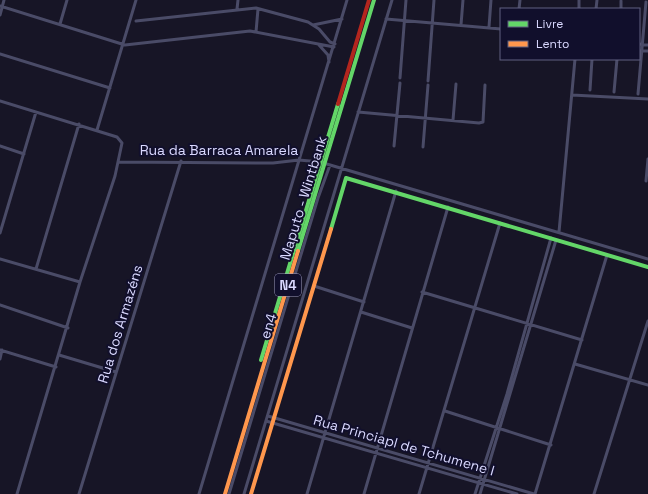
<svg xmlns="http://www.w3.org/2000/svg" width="648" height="494" viewBox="0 0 648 494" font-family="'Space Grotesk',sans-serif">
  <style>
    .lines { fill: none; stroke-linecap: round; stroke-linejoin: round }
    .street { stroke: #4a4b67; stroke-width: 3 }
    .fast { stroke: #63d668; stroke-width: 4 }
    .slow { stroke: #ff974d; stroke-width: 4 }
    .jam { stroke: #b3261e; stroke-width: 4 }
    .labels { text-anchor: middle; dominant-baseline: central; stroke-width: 4; stroke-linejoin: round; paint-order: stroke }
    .shield { fill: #110f2c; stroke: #9e9cc0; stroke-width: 1 }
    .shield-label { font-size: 13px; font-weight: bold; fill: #dad9ff }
    .street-label { font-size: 14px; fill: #dad9ff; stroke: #110f2c }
  </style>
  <rect width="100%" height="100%" fill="#171526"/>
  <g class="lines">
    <path class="street" d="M 0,6 L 125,45 L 250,31 L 334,47
      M 237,9 L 238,0
      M 519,9 L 520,0
      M 579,9 L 579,0
      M 596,9 L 597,0
      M 621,9 L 621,1
      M 0,15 L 4,0
      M 386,19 L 501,29
      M 136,21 L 256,8 L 308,22 L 319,29 L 330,42 L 335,44
      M 60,24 L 67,0
      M 313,25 L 342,19
      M 461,25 L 463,0
      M 489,27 L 491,0
      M 256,32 L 258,9
      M 639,44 L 648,45
      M 319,45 L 328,55 L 329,62
      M 639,51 L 648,51
      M 0,54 L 110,88
      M 400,78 L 406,0
      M 428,81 L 434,0
      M 590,90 L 592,59
      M 614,92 L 617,59
      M 638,94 L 646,2
      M 572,95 L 648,99
      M 0,101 L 117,137 L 122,143 L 115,176 L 80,282 L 17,494
      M 358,112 L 479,123 L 483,122 L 485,85
      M 453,120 L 456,84
      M 97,130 L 136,0
      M 0,146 L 24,154
      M 394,146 L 400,83
      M 423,147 L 428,85
      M 118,162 L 273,163 L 299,160 L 320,162 L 648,259
      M 646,181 L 648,159
      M 559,232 L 575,59
      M 0,233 L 36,112
      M 0,259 L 80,282
      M 36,269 L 79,124
      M 314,286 L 364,302
      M 422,292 L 582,340
      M 0,305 L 68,328
      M 361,312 L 412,328
      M 0,350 L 56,367
      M 59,355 L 116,372
      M 0,359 L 2,350
      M 575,364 L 648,385
      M 445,411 L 551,445
      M 268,416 L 534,494
      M 266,421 L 517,494
      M 79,494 L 181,161
      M 199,494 L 347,0
      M 229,494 L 318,198 L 330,165
      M 244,494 L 392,0
      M 307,494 L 396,191
      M 364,494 L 448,207
      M 419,494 L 500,223
      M 475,494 L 507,394 L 551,238
      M 480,494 L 556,240
      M 535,494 L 607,255
      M 594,494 L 648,321"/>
    <path class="fast" d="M 331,229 L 346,178 L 648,267
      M 298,251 L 374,0
      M 261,360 L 338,104"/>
    <path class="slow" d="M 225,494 L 298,251
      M 251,494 L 331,229"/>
    <path class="jam" d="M 338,104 L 369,0"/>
  </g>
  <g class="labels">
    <rect class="shield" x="275" y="274" width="26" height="22" rx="3"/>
    <g class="shield-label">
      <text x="288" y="285">N4</text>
    </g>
    <g class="street-label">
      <text x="219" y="150">Rua da Barraca Amarela</text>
      <text transform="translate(303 198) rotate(-73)">Maputo - Wintbank</text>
      <text transform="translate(120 324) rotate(-73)">Rua dos Armazéns</text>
      <text transform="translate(268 326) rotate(-73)">en4</text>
      <text transform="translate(404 445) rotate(16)">Rua Princiapl de Tchumene I</text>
    </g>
  </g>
  <rect x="500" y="8" width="140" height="52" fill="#110f2c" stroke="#616080"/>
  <rect x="508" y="21" width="20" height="6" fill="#63d668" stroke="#616080"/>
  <text x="536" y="28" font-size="12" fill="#dad9ff">Livre</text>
  <rect x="508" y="41" width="20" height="6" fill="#ff974d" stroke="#616080"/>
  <text x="536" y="48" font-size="12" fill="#dad9ff">Lento</text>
</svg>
